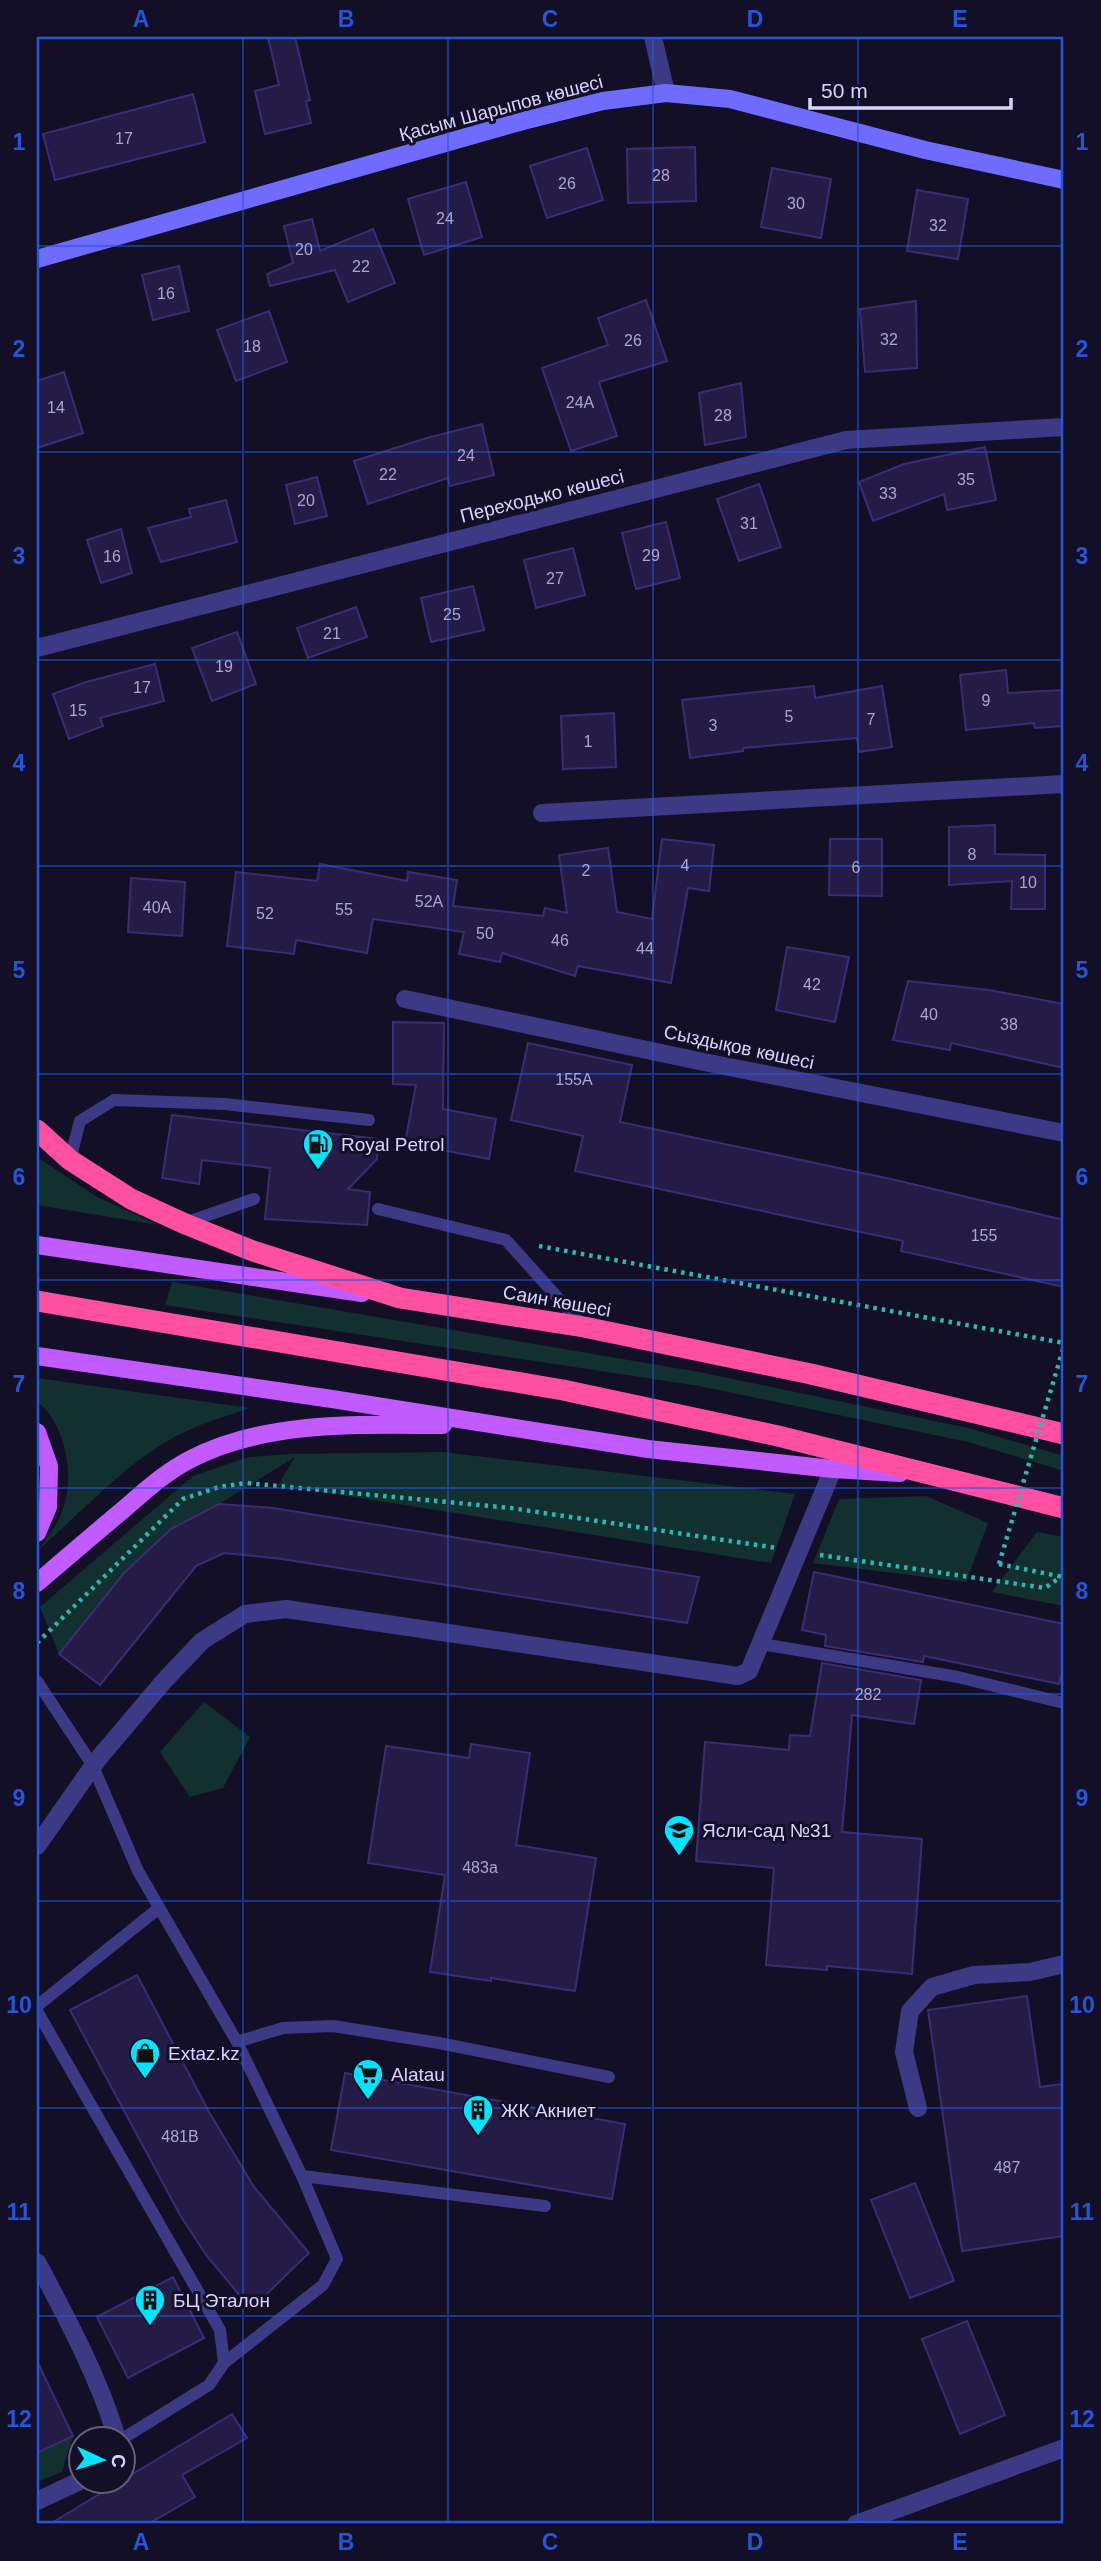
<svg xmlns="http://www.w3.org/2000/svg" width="1101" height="2561" viewBox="0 0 1101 2561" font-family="Arial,sans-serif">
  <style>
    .green { fill: #12302f }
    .building { fill: #241b47; stroke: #3b2d73; stroke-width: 2 }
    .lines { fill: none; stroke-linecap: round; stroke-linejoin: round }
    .path { stroke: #2fb8b0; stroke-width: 4.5; stroke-dasharray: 3.5 5; stroke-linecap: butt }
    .lane { stroke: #3d3a85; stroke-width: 12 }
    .street { stroke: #3d3a85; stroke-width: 18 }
    .secondary { stroke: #6f6bff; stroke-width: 18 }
    .primary { stroke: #c25bff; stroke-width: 18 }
    .highway { stroke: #ff4fa3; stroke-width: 21 }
    .path-bridge { stroke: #2fb8b0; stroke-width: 4.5; stroke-dasharray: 3.5 5; stroke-linecap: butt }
    .grid { fill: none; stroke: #2655da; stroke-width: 2; stroke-opacity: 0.55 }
    .labels { text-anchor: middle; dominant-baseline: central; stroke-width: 6; stroke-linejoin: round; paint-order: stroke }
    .number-label { font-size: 16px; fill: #aca6d1 }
    .street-label { font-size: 19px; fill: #d9d4ff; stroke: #130f26 }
    .poi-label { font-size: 19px; fill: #d9d4ff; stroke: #130f26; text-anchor: start }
    .neatline { fill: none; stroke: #2655da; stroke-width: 2.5 }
    .grid-label { font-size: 23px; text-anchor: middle; font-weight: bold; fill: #2655da }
  </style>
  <rect width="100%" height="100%" fill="#130f26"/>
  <path class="green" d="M 37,1157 L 97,1197 L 158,1225 L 37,1205 Z
    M 172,1282 L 699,1372 L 968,1428 L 1064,1456 L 1064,1471 L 968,1442 L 699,1386 L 165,1305 Z
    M 37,1378 L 250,1408 C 230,1415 208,1421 189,1430 C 136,1453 89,1505 46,1543 L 37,1551 C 47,1539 59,1523 64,1506 C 75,1471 64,1423 37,1401 Z
    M 442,1452 L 795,1494 L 771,1563 L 278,1485 L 295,1457 L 219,1504 L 171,1529 L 124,1573 L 59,1654 L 40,1607 L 193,1476 L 249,1457 L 290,1454 Z
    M 926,1496 L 988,1523 L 966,1582 L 813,1563 L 839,1499 Z
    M 1037,1532 L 1064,1537 L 1064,1606 L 992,1592 Z
    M 204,1702 L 250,1737 L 223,1788 L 190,1797 L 160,1752 Z
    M 73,2436 L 62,2472 L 37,2482 L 37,2453 Z"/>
  <path class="building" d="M 268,37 L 295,37 L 310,100 L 306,101 L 311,123 L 265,134 L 255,91 L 279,85 Z
    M 193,94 L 205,142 L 55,180 L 43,134 Z
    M 695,147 L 696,201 L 628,203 L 627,149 Z
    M 587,148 L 603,200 L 547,218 L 530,166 Z
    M 772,168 L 831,179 L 821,238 L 761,227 Z
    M 466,182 L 482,237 L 424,255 L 408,199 Z
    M 917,190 L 968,199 L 958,259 L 907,251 Z
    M 312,219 L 320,251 L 373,229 L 395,283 L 348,302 L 335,270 L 270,286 L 267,274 L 293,263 L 284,226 Z
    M 179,266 L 189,311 L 153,320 L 142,275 Z
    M 646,300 L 667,361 L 599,382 L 617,436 L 571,451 L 542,368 L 608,345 L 598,318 Z
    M 916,301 L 917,368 L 865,372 L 860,309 Z
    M 269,311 L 287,362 L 236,381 L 217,330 Z
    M 64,372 L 83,433 L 37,448 L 37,381 Z
    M 741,383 L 746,437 L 705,445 L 699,393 Z
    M 482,424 L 494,475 L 450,486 L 448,478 L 368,504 L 354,461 L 427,438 Z
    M 985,447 L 996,500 L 947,510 L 944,494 L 873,521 L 859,482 L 904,464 Z
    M 317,477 L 327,516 L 295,524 L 286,485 Z
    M 759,484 L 781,547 L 739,561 L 717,499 Z
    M 226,500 L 237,542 L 161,562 L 148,528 L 191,517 L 189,509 Z
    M 666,522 L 680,578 L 636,589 L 622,533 Z
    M 121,529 L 132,573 L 101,583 L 87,540 Z
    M 573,548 L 585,595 L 536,608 L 524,560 Z
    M 473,586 L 484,630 L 431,642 L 421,598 Z
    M 356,607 L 367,637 L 308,658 L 297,628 Z
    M 237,632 L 256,684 L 212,701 L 192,648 Z
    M 155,664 L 164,701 L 100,718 L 103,726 L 69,739 L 53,694 L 86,682 Z
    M 1006,670 L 1008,693 L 1064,690 L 1064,726 L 1035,728 L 1034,723 L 966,730 L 960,675 Z
    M 814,686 L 815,698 L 882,686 L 892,747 L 859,752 L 857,738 L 743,748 L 743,751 L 690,758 L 682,700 Z
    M 614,713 L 616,767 L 563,769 L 561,716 Z
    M 995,825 L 995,854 L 1045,855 L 1045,909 L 1011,909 L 1012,881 L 949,885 L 949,827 Z
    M 662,839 L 714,845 L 709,891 L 688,888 L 671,983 L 578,966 L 575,976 L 502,953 L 500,962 L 459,954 L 464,932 L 373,919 L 367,953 L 296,940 L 294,954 L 227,946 L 236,872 L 317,881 L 320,864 L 407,881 L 408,872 L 457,880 L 453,906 L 543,916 L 545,908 L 567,913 L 559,855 L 608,848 L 617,912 L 652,919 Z
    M 830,839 L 882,839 L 882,896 L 829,895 Z
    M 131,878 L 185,882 L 182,936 L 128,932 Z
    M 787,947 L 849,957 L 835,1022 L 776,1010 Z
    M 908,981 L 989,990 L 1064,1004 L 1064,1068 L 951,1043 L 950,1050 L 893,1040 Z
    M 393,1022 L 444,1023 L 443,1109 L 496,1119 L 489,1159 L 405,1143 L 416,1085 L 393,1084 Z
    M 528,1043 L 632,1065 L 620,1122 L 891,1179 L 1064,1220 L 1064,1287 L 901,1251 L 903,1241 L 575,1171 L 583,1136 L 511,1120 Z
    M 172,1115 L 378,1139 L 377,1159 L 348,1189 L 370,1192 L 367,1225 L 265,1219 L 270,1168 L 202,1160 L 199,1184 L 162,1178 Z
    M 219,1504 L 273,1508 L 699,1577 L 687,1623 L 282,1559 L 224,1553 L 196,1566 L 100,1685 L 59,1654 L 124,1573 L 171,1529 Z
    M 814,1572 L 1064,1624 L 1064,1676 L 1061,1675 L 1059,1684 L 924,1656 L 923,1662 L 825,1646 L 826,1635 L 802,1630 Z
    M 822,1663 L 921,1680 L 914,1724 L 852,1715 L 842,1832 L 922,1839 L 912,1974 L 827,1966 L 827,1970 L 766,1965 L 774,1868 L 696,1861 L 705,1742 L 789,1750 L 790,1735 L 810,1736 Z
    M 471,1744 L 530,1753 L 516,1845 L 596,1858 L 575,1991 L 491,1978 L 491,1981 L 430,1972 L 445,1875 L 368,1863 L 386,1746 L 469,1758 Z
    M 137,1975 L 209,2112 L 254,2187 L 309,2253 L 251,2309 L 206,2255 L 180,2215 L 70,2010 Z
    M 1027,1996 L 1040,2087 L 1062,2084 L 1064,2236 L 962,2251 L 928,2010 Z
    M 345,2073 L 625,2124 L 612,2199 L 331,2150 Z
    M 915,2183 L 954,2281 L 910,2298 L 871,2200 Z
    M 173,2277 L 204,2338 L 128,2378 L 97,2317 Z
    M 967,2321 L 1005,2415 L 960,2434 L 922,2339 Z
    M 37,2361 L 73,2436 L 37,2453 Z
    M 232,2414 L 247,2438 L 182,2475 L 195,2497 L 148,2524 L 50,2524 Z"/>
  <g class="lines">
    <path class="path" d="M 539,1246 L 1064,1343
      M 820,1555 L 1045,1588 L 1062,1576
      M 999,1564 L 1063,1577
      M 37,1643 L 183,1499 L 219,1487 L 246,1483 L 511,1508 L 777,1548"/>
    <path class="lane" d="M 70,1160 L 80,1121 L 114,1100 L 225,1104 L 369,1120
      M 378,1209 L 506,1240 L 584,1327
      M 185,1223 L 254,1199
      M 761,1644 L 958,1677 L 1064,1703
      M 37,1681 L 93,1766 L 138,1871 L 237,2042 L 302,2176 L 337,2259 L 323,2285 L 224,2363
      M 37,2006 L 159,1908
      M 37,2011 L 220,2330 L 224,2363 L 209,2385 L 122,2439
      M 237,2042 L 283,2028 L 333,2026 L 439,2043 L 609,2077
      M 302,2176 L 545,2206"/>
    <path class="street" d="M 653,37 L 666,93
      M 37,648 L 846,440 L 1064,427
      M 542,813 L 1064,784
      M 405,999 L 704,1062 L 1064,1133
      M 37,1846 L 98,1759 L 164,1681 L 202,1641 L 245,1614 L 286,1609 L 738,1676 L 749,1671 L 833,1469
      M 918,2108 L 904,2052 L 910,2011 L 932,1987 L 974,1975 L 1030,1972 L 1064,1964
      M 37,2262 C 68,2320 98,2376 117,2438
      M 37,2501 L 82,2480
      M 856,2524 L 1064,2448"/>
    <path class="secondary" d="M 37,259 L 523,121 L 603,101 L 666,93 L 730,99 L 925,150 L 1064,180"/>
    <path class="primary" d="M 37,1245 L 362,1293
      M 37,1356 L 332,1399 L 648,1449 L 833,1469 L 900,1473
      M 37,1432 L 49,1466 L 48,1507 L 37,1533
      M 37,1583 C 65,1559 94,1534 123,1510 C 144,1492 165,1472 191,1459 C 266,1420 360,1425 443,1425"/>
    <path class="highway" d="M 37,1130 L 70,1160 L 131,1199 L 183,1223 L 253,1251 L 400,1298 L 584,1327 L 811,1374 L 1064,1434
      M 37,1301 L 563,1390 L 778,1436 L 1064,1508"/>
    <path class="path-bridge" d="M 999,1564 L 1064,1346"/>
  </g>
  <path class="grid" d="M 243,37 L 243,2524M 448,37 L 448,2524M 653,37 L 653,2524M 858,37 L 858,2524M 37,246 L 1064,246M 37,452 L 1064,452M 37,660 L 1064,660M 37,866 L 1064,866M 37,1074 L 1064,1074M 37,1280 L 1064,1280M 37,1488 L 1064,1488M 37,1694 L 1064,1694M 37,1901 L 1064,1901M 37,2108 L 1064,2108M 37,2316 L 1064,2316"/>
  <defs>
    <g id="fuel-pin" transform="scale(1.575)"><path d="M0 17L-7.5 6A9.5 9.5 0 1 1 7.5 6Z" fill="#00e5ff" stroke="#130f26"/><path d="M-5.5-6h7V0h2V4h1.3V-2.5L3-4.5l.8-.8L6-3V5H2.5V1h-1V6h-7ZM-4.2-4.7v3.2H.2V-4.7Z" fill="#111"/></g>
    <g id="school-pin" transform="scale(1.575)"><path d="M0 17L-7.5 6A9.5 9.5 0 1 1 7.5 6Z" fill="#00e5ff" stroke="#130f26"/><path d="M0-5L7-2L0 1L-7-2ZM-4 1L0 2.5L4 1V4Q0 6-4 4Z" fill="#111"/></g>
    <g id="shop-pin" transform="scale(1.575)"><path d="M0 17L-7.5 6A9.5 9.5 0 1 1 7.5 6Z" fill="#00e5ff" stroke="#130f26"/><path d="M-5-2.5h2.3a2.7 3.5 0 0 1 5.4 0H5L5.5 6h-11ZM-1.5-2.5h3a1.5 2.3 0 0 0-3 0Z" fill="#111"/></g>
    <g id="supermarket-pin" transform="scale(1.575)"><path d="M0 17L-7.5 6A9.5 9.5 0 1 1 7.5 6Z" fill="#00e5ff" stroke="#130f26"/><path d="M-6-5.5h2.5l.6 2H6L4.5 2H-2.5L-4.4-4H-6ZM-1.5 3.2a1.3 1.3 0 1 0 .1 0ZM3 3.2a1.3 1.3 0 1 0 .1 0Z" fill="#111"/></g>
    <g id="building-pin" transform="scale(1.575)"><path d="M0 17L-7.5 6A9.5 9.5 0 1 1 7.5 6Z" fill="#00e5ff" stroke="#130f26"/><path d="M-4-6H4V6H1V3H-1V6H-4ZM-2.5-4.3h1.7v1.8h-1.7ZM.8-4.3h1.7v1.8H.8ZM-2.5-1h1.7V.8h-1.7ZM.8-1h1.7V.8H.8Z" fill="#111"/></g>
  </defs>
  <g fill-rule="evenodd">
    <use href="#fuel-pin" x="318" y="1144"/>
    <use href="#school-pin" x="679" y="1830"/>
    <use href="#shop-pin" x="145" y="2053"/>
    <use href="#supermarket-pin" x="368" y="2074"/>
    <use href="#building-pin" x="478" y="2110"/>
    <use href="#building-pin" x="150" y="2300"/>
  </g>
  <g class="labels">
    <g class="number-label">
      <text x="124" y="138">17</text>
      <text x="661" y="175">28</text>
      <text x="567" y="183">26</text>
      <text x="796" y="203">30</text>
      <text x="445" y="218">24</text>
      <text x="938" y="225">32</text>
      <text x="304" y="249">20</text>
      <text x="361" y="266">22</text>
      <text x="166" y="293">16</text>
      <text x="889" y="339">32</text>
      <text x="633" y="340">26</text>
      <text x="252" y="346">18</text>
      <text x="580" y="402">24А</text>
      <text x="56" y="407">14</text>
      <text x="723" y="415">28</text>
      <text x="466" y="455">24</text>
      <text x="388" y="474">22</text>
      <text x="966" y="479">35</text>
      <text x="888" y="493">33</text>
      <text x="306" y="500">20</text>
      <text x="749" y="523">31</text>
      <text x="651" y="555">29</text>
      <text x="112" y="556">16</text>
      <text x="555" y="578">27</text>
      <text x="452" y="614">25</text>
      <text x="332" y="633">21</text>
      <text x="224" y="666">19</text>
      <text x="142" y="687">17</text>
      <text x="986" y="700">9</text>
      <text x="78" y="710">15</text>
      <text x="789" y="716">5</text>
      <text x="871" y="719">7</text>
      <text x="713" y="725">3</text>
      <text x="588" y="741">1</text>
      <text x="972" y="854">8</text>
      <text x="685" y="865">4</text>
      <text x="856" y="867">6</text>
      <text x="586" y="870">2</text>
      <text x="1028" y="882">10</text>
      <text x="429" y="901">52А</text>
      <text x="157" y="907">40А</text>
      <text x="344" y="909">55</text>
      <text x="265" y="913">52</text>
      <text x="485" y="933">50</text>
      <text x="560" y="940">46</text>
      <text x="645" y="948">44</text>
      <text x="812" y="984">42</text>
      <text x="929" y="1014">40</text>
      <text x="1009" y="1024">38</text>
      <text x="574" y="1079">155А</text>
      <text x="984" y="1235">155</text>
      <text x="868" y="1694">282</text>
      <text x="480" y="1867">483а</text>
      <text x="180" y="2136">481В</text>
      <text x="1007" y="2167">487</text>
    </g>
    <g class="street-label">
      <text transform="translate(501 108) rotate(-15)">Қасым Шарыпов көшесі</text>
      <text transform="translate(542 496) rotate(-14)">Переходько көшесі</text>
      <text transform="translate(739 1047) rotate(12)">Сыздықов көшесі</text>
      <text transform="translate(557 1301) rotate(10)">Саин көшесі</text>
    </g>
    <g class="poi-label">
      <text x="341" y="1144">Royal Petrol</text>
      <text x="702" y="1830">Ясли-сад №31</text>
      <text x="168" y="2053">Extaz.kz</text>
      <text x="391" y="2074">Alatau</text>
      <text x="501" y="2110">ЖК Акниет</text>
      <text x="173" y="2300">БЦ Эталон</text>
    </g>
  </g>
  <rect width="1101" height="2561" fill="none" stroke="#130f26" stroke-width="77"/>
  <g transform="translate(102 2460) rotate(94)"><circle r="33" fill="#130f26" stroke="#625e7d" stroke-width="2"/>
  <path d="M0-5L12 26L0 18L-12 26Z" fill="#00e5ff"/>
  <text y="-10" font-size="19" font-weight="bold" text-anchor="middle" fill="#d9d4ff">С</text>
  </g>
  <path d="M810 98v10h201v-10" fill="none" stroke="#d9d4ff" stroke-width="3.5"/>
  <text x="821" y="98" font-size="21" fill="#d9d4ff" stroke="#130f26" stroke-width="5" paint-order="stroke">50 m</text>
  <rect x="38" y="38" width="1024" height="2484" class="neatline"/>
  <g class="grid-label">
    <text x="141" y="27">A</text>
    <text x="346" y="27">B</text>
    <text x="550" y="27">C</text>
    <text x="755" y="27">D</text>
    <text x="960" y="27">E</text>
    <text x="19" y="150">1</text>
    <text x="1082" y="150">1</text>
    <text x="19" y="357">2</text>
    <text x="1082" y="357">2</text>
    <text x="19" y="564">3</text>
    <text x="1082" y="564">3</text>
    <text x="19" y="771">4</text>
    <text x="1082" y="771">4</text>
    <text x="19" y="978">5</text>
    <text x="1082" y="978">5</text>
    <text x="19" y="1185">6</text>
    <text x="1082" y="1185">6</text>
    <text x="19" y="1392">7</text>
    <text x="1082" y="1392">7</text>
    <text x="19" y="1599">8</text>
    <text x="1082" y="1599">8</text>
    <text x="19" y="1806">9</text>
    <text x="1082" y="1806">9</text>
    <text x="19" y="2013">10</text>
    <text x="1082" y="2013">10</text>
    <text x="19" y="2220">11</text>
    <text x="1082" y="2220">11</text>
    <text x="19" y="2427">12</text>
    <text x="1082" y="2427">12</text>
    <text x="141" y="2550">A</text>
    <text x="346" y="2550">B</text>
    <text x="550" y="2550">C</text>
    <text x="755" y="2550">D</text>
    <text x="960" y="2550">E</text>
  </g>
</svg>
